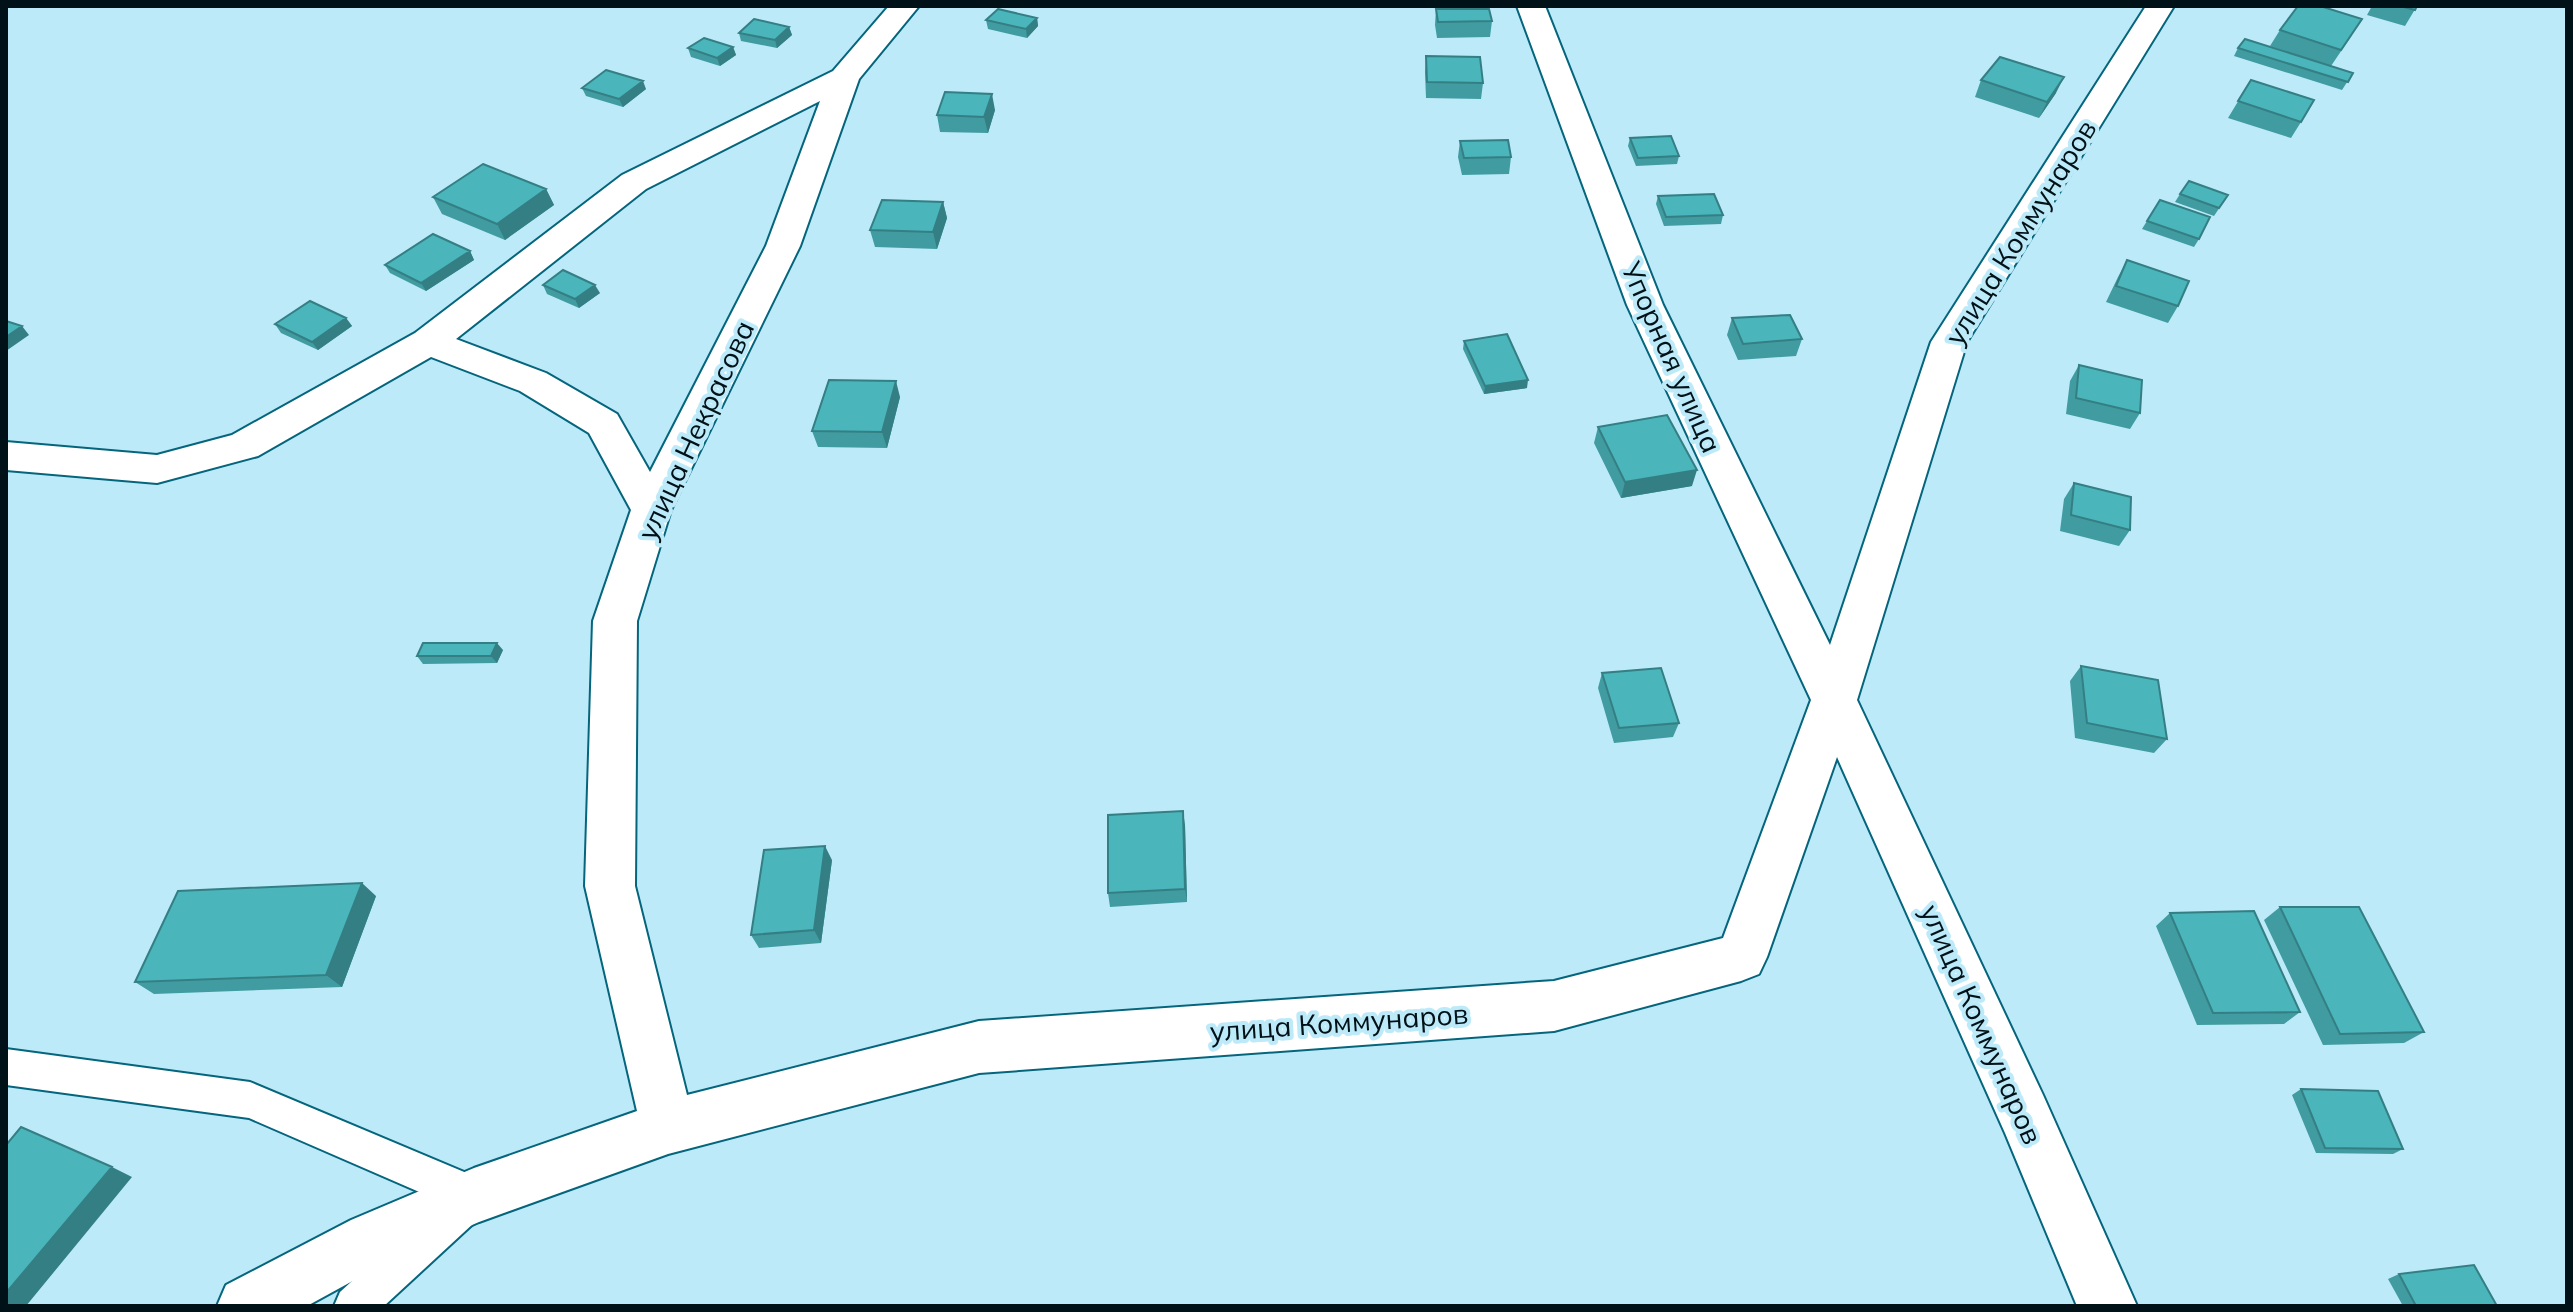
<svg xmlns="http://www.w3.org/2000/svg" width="2573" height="1312" viewBox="0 0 2573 1312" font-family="Mulish,sans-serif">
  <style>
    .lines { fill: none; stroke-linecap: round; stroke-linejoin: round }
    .service-casing { stroke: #04657c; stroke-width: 4 }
    .minor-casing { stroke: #04657c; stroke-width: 4 }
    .service { fill: #fff; fill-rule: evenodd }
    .minor { fill: #fff; fill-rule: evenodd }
    .wall { fill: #409ca1 }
    .shaded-wall { fill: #347f83 }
    .building { fill: #4ab5bb; stroke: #347f83; stroke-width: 2 }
    .labels { text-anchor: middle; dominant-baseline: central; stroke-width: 8; stroke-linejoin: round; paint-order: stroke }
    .street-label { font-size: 28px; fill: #001118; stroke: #bdeaf9 }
  </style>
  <rect width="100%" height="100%" fill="#bdeaf9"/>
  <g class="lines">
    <g class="service-casing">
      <path id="service" d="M 6,1049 L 250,1082 L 488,1182 L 493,1196 L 488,1210 L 384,1306 L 334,1306 L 340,1292 L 440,1201 L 249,1118 L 6,1085 Z"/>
    </g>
    <g class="minor-casing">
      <path id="minor" d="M 889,6 L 919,6 L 859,79 L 800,246 L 671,510 L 637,621 L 635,886 L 687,1095 L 979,1021 L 1554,981 L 1723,938 L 1811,700 L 1627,305 L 1517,6 L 1545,6 L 1663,305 L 1830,645 L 1931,342 L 2146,6 L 2174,6 L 1967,342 L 1857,700 L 2043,1095 L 2137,1306 L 2077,1306 L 2005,1133 L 1837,757 L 1767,957 L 1759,974 L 1741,981 L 1554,1031 L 979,1073 L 668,1154 L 479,1222 L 391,1260 L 307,1306 L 217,1306 L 226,1285 L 351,1220 L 474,1168 L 637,1111 L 585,886 L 593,621 L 631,510 L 589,433 L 520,391 L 431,357 L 258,456 L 157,483 L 6,470 L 6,442 L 157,455 L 232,435 L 415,333 L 622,175 L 833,71 ZM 820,101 L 766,246 L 650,472 L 617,414 L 546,373 L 456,339 L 646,189 Z"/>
    </g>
    <use href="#service" class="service"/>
    <use href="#minor" class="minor"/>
  </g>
  <path class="wall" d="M 2372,6 L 2417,6 L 2405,26 L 2367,15 Z
    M 1436,9 L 1492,21 L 1490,37 L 1437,38 L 1435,25 Z
    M 1037,18 L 1038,26 L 1027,38 L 988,29 L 986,20 Z
    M 789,27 L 792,35 L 777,48 L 741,41 L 739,33 Z
    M 2280,30 L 2352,35 L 2331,66 L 2353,73 L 2342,90 L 2234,56 L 2238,48 L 2302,57 L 2270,46 Z
    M 733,47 L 736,55 L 720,66 L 691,57 L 688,48 Z
    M 1426,56 L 1483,83 L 1481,99 L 1426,98 L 1425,72 Z
    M 1981,80 L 2056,93 L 2039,118 L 1975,97 Z
    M 2251,80 L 2301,122 L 2291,138 L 2228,118 Z
    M 582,88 L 646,89 L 623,107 L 586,96 Z
    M 995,110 L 988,133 L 940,132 L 937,115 Z
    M 1630,138 L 1679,156 L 1677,164 L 1636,166 L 1628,146 Z
    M 1460,141 L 1511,157 L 1509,174 L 1462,175 L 1458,157 Z
    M 546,189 L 554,205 L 505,240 L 442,214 L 433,197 Z
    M 2180,194 L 2228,195 L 2214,216 L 2175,202 Z
    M 1658,196 L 1723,215 L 1721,224 L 1664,226 L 1656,204 Z
    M 2160,200 L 2199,239 L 2194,247 L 2142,229 Z
    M 943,202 L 947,218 L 937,249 L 875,247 L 870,230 Z
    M 470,251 L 474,260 L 426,291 L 390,273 L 385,265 Z
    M 2127,260 L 2178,306 L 2168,323 L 2106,302 L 2118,277 Z
    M 543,285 L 600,293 L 579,308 L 547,294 Z
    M 346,318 L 352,326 L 318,350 L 281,333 L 275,324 Z
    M 1732,318 L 1802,339 L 1796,356 L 1738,360 L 1727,335 Z
    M 1464,341 L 1527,388 L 1484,394 L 1463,349 Z
    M 2079,365 L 2140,413 L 2130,429 L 2066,414 L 2070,381 Z
    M 900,397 L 887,448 L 818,447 L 812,431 Z
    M 1598,427 L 1692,486 L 1621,498 L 1594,443 Z
    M 2074,483 L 2130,530 L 2119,546 L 2060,531 L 2064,499 Z
    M 503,650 L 497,663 L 423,664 L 417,656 Z
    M 2081,666 L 2167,739 L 2154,753 L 2075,738 L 2070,681 Z
    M 1602,673 L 1679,723 L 1673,737 L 1614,743 L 1598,688 Z
    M 1185,825 L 1187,902 L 1110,907 L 1108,893 Z
    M 832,860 L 821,943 L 759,948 L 751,935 Z
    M 376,896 L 342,987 L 154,994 L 135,982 Z
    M 2280,907 L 2424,1032 L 2404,1043 L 2323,1045 L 2264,920 Z
    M 2170,913 L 2300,1012 L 2284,1024 L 2197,1025 L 2156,926 Z
    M 2301,1089 L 2403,1149 L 2393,1154 L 2316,1153 L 2292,1095 Z
    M 2399,1274 L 2497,1306 L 2403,1306 L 2388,1279 Z"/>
  <path class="shaded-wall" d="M 1037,18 L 1038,26 L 1027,38 L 1026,29 Z
    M 789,27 L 792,35 L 777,48 L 775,40 Z
    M 733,47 L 736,55 L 720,66 L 717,58 Z
    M 2064,77 L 2056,93 L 2039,118 L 2047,102 Z
    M 643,81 L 646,89 L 623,107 L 619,99 Z
    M 992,94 L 995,110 L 988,133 L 984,117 Z
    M 546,189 L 554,205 L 505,240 L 497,224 Z
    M 943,202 L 947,218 L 937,249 L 933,232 Z
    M 470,251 L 474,260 L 426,291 L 421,283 Z
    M 595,285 L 600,293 L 579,308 L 575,299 Z
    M 346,318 L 352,326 L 318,350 L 312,342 Z
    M 22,326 L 29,335 L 6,351 L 6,337 Z
    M 1528,380 L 1527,388 L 1484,394 L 1485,386 Z
    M 896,381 L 900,397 L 887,448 L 882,432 Z
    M 1697,470 L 1692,486 L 1621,498 L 1625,482 Z
    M 497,643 L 503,650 L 497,663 L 491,656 Z
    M 1183,811 L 1185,825 L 1187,902 L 1185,889 Z
    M 825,846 L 832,860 L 821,943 L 814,930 Z
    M 362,883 L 376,896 L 342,987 L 326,975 Z
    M 112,1167 L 132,1177 L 26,1306 L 6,1306 L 6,1293 Z"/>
  <path class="building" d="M 2298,6 L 2320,6 L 2362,19 L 2341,50 L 2280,30 Z
    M 2400,6 L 2417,6 L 2415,10 Z
    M 998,9 L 1037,18 L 1026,29 L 986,20 Z
    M 1436,9 L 1489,9 L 1492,21 L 1438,22 Z
    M 754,19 L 789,27 L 775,40 L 739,33 Z
    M 704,38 L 733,47 L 717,58 L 688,48 Z
    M 2245,39 L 2353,73 L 2348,82 L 2238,48 Z
    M 1426,56 L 1480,57 L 1483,83 L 1427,82 Z
    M 2000,57 L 2064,77 L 2047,102 L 1981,80 Z
    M 606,70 L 643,81 L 619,99 L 582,88 Z
    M 2251,80 L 2314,100 L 2301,122 L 2238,101 Z
    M 945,92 L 992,94 L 984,117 L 937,115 Z
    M 1671,136 L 1679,156 L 1638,158 L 1630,138 Z
    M 1508,140 L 1511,157 L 1464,158 L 1460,141 Z
    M 483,164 L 546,189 L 497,224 L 433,197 Z
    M 2189,181 L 2228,195 L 2219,208 L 2180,194 Z
    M 1714,194 L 1723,215 L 1666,217 L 1658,196 Z
    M 882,200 L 943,202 L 933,232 L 870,230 Z
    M 2160,200 L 2210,217 L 2199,239 L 2147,221 Z
    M 433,234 L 470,251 L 421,283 L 385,265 Z
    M 2127,260 L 2189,281 L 2178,306 L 2116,286 Z
    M 563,270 L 595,285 L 575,299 L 543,285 Z
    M 310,301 L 346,318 L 312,342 L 275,324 Z
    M 1790,315 L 1802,339 L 1743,344 L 1732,318 Z
    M 6,321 L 22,326 L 6,337 Z
    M 1507,334 L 1528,380 L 1485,386 L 1464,341 Z
    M 2079,365 L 2142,380 L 2140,413 L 2076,398 Z
    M 829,380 L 896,381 L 882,432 L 812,431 Z
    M 1667,415 L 1697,470 L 1625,482 L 1598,427 Z
    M 2074,483 L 2131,497 L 2130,530 L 2071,515 Z
    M 423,643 L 497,643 L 491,656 L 417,656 Z
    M 2081,666 L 2158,680 L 2167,739 L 2087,723 Z
    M 1661,668 L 1679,723 L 1619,728 L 1602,673 Z
    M 1183,811 L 1185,889 L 1108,893 L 1108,815 Z
    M 825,846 L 814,930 L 751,935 L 764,850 Z
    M 362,883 L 326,975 L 135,982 L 178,891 Z
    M 2280,907 L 2359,907 L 2424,1032 L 2340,1034 Z
    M 2254,911 L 2300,1012 L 2213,1013 L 2170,913 Z
    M 2301,1089 L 2378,1091 L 2403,1149 L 2325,1148 Z
    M 21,1127 L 112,1167 L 6,1293 L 6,1145 Z
    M 2474,1265 L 2497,1306 L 2416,1306 L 2399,1274 Z"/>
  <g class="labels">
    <g class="street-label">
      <text transform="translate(2020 232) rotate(-58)">улица Коммунаров</text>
      <text transform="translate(1672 357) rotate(66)">Упорная улица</text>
      <text transform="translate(695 430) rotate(-65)">улица Некрасова</text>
      <text transform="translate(1339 1022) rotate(-4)">улица Коммунаров</text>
      <text transform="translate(1982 1024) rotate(66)">улица Коммунаров</text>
    </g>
  </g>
  <rect width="2573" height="1312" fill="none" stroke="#001118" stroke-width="16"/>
</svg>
